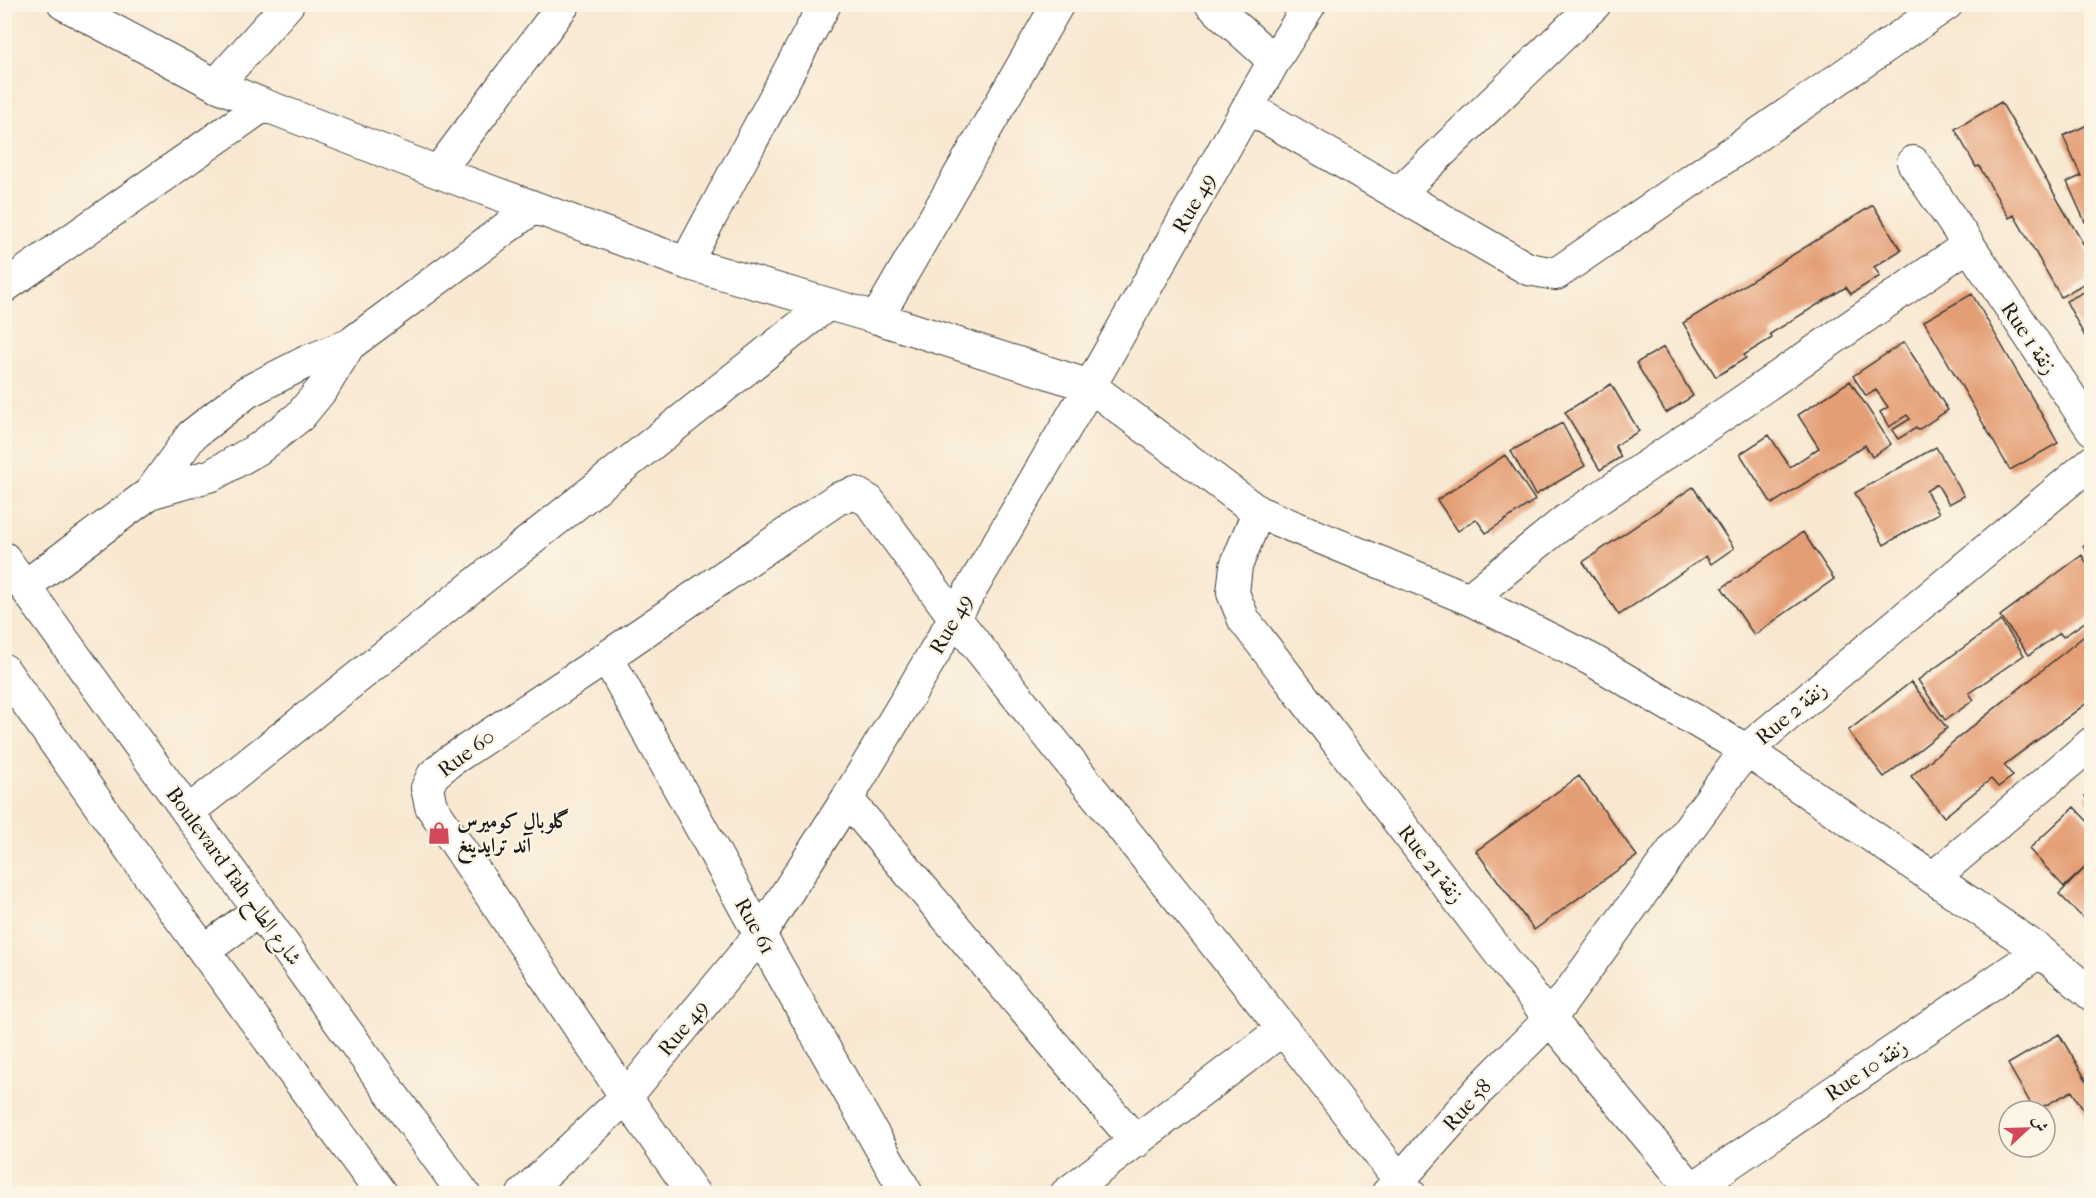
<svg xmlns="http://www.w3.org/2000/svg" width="2096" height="1198" viewBox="0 0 2096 1198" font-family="'IM FELL French Canon',Amiri,serif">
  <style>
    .building { fill: #e49e75 }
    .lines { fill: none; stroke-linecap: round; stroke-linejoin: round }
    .minor-casing { stroke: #3d3b37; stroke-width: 34 }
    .minor { stroke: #fff; stroke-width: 32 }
    .labels { text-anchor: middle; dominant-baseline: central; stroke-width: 4.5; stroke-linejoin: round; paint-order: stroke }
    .street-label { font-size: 21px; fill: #1c1c1c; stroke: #fcf5e5 }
    .poi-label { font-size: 21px; font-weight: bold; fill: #1c1c1c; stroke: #fcf5e5; text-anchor: start }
  </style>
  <rect width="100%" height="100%" fill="#fcf5e5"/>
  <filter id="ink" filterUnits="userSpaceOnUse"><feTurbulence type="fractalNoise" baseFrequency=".0167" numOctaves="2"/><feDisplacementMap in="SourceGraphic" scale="12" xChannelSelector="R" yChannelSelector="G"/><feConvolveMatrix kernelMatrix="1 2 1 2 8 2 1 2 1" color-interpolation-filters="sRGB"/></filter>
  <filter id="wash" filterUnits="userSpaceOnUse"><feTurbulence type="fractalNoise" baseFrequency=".008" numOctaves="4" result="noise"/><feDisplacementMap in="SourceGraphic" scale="24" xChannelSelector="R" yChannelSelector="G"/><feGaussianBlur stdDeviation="1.35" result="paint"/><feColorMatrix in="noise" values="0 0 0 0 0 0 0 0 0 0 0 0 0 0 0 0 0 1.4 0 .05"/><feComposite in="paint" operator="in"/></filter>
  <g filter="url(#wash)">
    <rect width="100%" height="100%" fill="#f8e8d1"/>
    <g id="blocks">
      <path class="building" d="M 2001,102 L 2092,259 L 2092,279 L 2061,297 L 2014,215 L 2009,218 L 1979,166 L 1976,167 L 1955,129 Z
        M 2092,123 L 2092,219 L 2085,222 L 2067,182 L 2081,176 L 2063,136 Z
        M 1873,205 L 1901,250 L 1874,267 L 1880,276 L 1851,294 L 1846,287 L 1770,334 L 1772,338 L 1744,355 L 1746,358 L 1716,377 L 1683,323 Z
        M 2092,288 L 2092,350 L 2066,301 Z
        M 1972,294 L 2058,443 L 2010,470 L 1924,321 Z
        M 1904,342 L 1948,410 L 1918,430 L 1916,428 L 1898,439 L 1892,430 L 1910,419 L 1907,415 L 1889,427 L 1880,412 L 1888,407 L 1876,390 L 1866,396 L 1853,376 Z
        M 1664,347 L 1693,396 L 1666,413 L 1636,363 Z
        M 1850,381 L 1891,444 L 1872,457 L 1865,445 L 1772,504 L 1740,454 L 1769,435 L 1790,467 L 1819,448 L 1798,415 Z
        M 1611,384 L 1639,431 L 1615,446 L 1621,457 L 1600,470 L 1565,412 Z
        M 1562,423 L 1585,466 L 1535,495 L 1511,451 Z
        M 1936,447 L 1964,496 L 1949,504 L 1937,484 L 1926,491 L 1939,513 L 1884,545 L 1855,493 Z
        M 1505,455 L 1535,500 L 1486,533 L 1476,519 L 1458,531 L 1437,500 Z
        M 1693,487 L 1734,548 L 1711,564 L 1706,556 L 1619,615 L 1583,562 Z
        M 1803,532 L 1834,579 L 1754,635 L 1722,588 Z
        M 2092,541 L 2092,561 L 2083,546 Z
        M 2082,555 L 2092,573 L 2092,617 L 2063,637 L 2060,633 L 2029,655 L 2000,616 Z
        M 2001,621 L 2024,655 L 1969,693 L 1974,700 L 1945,720 L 1918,680 Z
        M 2088,633 L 2092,638 L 2092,699 L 2004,765 L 2013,776 L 1998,787 L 1991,779 L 1944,817 L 1911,776 Z
        M 1911,682 L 1947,728 L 1884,777 L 1848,731 Z
        M 1579,776 L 1637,856 L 1534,930 L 1476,851 Z
        M 2092,793 L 2092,810 L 2085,796 Z
        M 2074,807 L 2092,826 L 2092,861 L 2064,887 L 2029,849 Z
        M 2086,867 L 2092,872 L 2092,912 L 2085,920 L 2059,894 Z
        M 2059,1034 L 2092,1090 L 2092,1125 L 2072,1091 L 2035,1111 L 2008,1064 Z"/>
    </g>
  </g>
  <g filter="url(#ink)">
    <use href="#blocks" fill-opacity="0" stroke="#3d3b37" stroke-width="1.5"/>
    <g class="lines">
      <g class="minor-casing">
        <path id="minor" d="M 64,4 L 216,85 L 264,105 L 438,172 L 686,263 L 877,318 L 1090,386 L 1258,512 L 1469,599 L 1590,659 L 1746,750 L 2040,951 L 2092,995
          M 1211,4 L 1274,61
          M 216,85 L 288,4
          M 1249,108 L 1528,269 L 1556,274 L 1947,4
          M 1913,162 L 2092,429
          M 438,172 L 564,4
          M 1398,194 L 1595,4
          M 686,263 L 825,4
          M 4,287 L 264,105
          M 877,318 L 1058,4
          M 150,493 L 212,475 L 258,449 L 300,416 L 323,388 L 349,345
          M 1258,512 L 1236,566 L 1233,593 L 1244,620 L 1550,1019 L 1696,1194
          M 4,558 L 464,1194
          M 25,586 L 150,493 L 192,435 L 247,392 L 308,361 L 349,345 L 534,207
          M 1469,599 L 1565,521 L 1736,406 L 1967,246
          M 607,657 L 760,935 L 907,1194
          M 4,670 L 145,870 L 382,1194
          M 847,799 L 1136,1142
          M 188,812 L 828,304
          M 1934,877 L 2092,743
          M 204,951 L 259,910
          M 1692,1189 L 2040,951
          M 523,1194 L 626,1097 L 760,935 L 847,799 L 907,699 L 1090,386 L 1274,61 L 1310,4
          M 694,1194 L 626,1097 L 431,806 L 427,788 L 433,775 L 450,761 L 607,657 L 837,499 L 855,493 L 869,501 L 954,617 L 1283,1029 L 1410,1194
          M 1066,1194 L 1283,1029
          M 1387,1194 L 1480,1089 L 1550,1019 L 1746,750 L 2092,462"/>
      </g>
      <use href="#minor" class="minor"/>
    </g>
  </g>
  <defs>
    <g id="shop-bare" transform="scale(1.8)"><path d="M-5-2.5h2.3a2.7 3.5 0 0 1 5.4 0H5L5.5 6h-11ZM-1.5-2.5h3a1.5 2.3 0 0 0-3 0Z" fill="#d1495b" stroke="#fcf5e5" stroke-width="2.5" paint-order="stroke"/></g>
  </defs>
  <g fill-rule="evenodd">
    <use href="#shop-bare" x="439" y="833"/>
  </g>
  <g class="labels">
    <g class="street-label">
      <text transform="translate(1194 203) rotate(-60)">Rue 49</text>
      <text transform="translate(2029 338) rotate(56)">Rue 1 زنقة</text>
      <text transform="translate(951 624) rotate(-60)">Rue 49</text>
      <text transform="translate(1791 713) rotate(-40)">Rue 2 زنقة</text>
      <text transform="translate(466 753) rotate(-37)">Rue 60</text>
      <text transform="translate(1431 864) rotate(52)">Rue 21 زنقة</text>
      <text transform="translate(234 876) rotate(54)">Boulevard Tah شارع الطاح</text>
      <text transform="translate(755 926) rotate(61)">Rue 61</text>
      <text transform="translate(683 1028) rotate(-50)">Rue 49</text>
      <text transform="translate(1866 1070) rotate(-34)">Rue 10 زنقة</text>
      <text transform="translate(1467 1105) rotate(-48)">Rue 58</text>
    </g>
    <g class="poi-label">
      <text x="457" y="821">گلوبال كوميرس<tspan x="457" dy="24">آند ترايدينغ</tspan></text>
    </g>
  </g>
  <rect width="2096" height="1198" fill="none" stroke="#fcf5e5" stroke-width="24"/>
  <g transform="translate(2027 1129) rotate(68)"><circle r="28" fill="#fcf5e5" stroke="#a29e95" stroke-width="1.5"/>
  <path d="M0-4.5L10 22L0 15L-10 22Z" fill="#d1495b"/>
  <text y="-9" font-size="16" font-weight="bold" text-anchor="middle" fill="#1c1c1c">ش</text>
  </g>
</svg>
